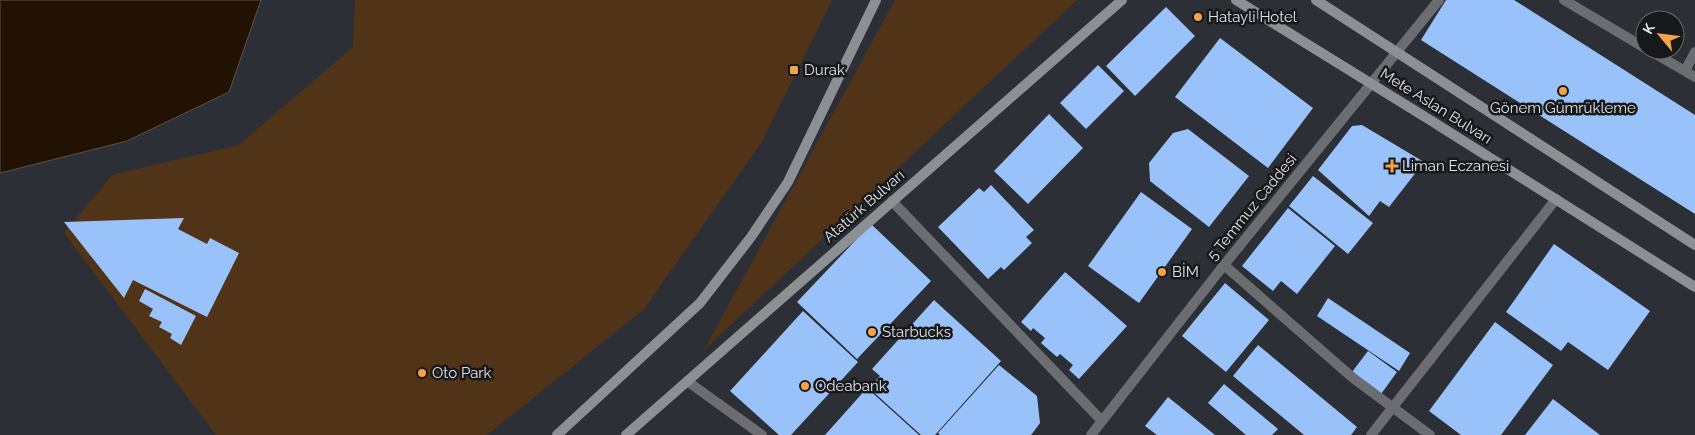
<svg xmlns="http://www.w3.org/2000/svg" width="1695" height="435" viewBox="0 0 1695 435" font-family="Raleway,sans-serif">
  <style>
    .green { fill: #513417 }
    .water { fill: #221204; stroke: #5b5048 }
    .building { fill: #99c2fa }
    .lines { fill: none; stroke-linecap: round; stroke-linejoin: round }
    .street { stroke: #6b6d70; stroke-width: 10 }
    .secondary { stroke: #8c8f93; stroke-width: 10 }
    .poi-dot { fill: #f6a248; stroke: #16181a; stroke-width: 2 }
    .labels { text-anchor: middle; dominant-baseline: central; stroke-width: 5; stroke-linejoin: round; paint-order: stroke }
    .poi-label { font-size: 15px; fill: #dfe1e5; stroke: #16181a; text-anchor: start }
    .street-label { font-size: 15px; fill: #dfe1e5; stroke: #16181a }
  </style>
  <rect width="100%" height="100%" fill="#2c3036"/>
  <path class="green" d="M 355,0 L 832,0 L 763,140 L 644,309 L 487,435 L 216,435 L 64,233 L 112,175 L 239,145 L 353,47 Z
    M 895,0 L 1077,0 L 704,350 Z"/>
  <path class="water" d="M 0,0 L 261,0 L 229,92 L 127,141 L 0,173 Z"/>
  <path class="building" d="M 1446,0 L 1514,0 L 1695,115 L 1695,214 L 1421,40 Z
    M 1166,7 L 1195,36 L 1135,96 L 1106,66 Z
    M 1220,38 L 1313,108 L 1268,168 L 1175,97 Z
    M 1098,65 L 1124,91 L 1086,129 L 1060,103 Z
    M 1049,114 L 1083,148 L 1028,204 L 994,171 Z
    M 1362,125 L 1424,162 L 1389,207 L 1380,201 L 1369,216 L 1318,170 L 1352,126 Z
    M 1188,129 L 1249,176 L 1209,227 L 1150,181 L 1149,163 L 1173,133 Z
    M 1313,176 L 1373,223 L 1348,254 L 1289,206 Z
    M 991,185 L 1034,230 L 1026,237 L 1032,243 L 1004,270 L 1001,267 L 988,279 L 938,227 L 979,188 L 984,192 Z
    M 1141,192 L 1192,229 L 1139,303 L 1088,266 Z
    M 1288,208 L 1335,246 L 1297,294 L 1281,281 L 1273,291 L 1242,266 Z
    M 184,218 L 178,229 L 207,244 L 210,238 L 239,253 L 207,317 L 133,280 L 124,298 L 64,222 Z
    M 871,224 L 931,281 L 857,359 L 797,302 Z
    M 1554,244 L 1650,311 L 1608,370 L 1568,342 L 1561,351 L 1506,312 Z
    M 1065,272 L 1127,326 L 1079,379 L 1069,370 L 1073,365 L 1060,354 L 1057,357 L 1041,343 L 1045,338 L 1033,328 L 1031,331 L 1021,322 Z
    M 1225,283 L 1269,320 L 1226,372 L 1182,336 Z
    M 145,289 L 196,316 L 181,345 L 170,338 L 172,334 L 159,327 L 162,322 L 149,316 L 153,309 L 139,301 Z
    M 1328,298 L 1410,353 L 1399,371 L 1317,316 Z
    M 934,300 L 1001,361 L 935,435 L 921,435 L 869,388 L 880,376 L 872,369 Z
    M 803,311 L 858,362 L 791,435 L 779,435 L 730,391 Z
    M 1495,322 L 1553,365 L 1501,435 L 1461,435 L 1429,411 Z
    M 1258,345 L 1357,427 L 1351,435 L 1304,435 L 1233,376 Z
    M 1368,351 L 1397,372 L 1381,394 L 1352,372 Z
    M 999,365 L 1037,396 L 1040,423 L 1031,435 L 940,435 L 938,433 Z
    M 1224,384 L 1278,429 L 1272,435 L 1246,435 L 1208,403 Z
    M 867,388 L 919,435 L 825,435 Z
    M 1168,397 L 1215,435 L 1157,435 L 1145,426 Z
    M 1553,399 L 1600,435 L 1525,435 Z"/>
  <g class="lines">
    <path class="street" d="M 1564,0 L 1645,48
      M 1649,50 L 1695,77
      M 1685,71 L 1695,52
      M 892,201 L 1102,421
      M 1224,265 L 1353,378 L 1430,435
      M 687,381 L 762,435
      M 1091,435 L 1224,265 L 1439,0
      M 1371,435 L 1556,199"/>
    <path class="secondary" d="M 1236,0 L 1430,120 L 1695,287
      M 1316,0 L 1695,245
      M 557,435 L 700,303 L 751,237 L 788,182 L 876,0
      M 626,435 L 1122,0"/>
  </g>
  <g class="poi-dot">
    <circle cx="1198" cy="17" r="5"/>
    <rect x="789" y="65" width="10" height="10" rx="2.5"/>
    <circle cx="1563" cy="91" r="5"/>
    <path d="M1389.5 158.5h5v5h5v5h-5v5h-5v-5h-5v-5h5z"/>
    <circle cx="1162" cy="272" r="5"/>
    <circle cx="872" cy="332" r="5"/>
    <circle cx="422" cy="373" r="5"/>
    <circle cx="805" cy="386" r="5"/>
  </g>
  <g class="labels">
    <g class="poi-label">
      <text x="1208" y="17">Hatayli Hotel</text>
      <text x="804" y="70">Durak</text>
      <text x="1563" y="108" text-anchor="middle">Gönem Gümrükleme</text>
      <text x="1402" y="166">Liman Eczanesi</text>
      <text x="1172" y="272">BİM</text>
      <text x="882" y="332">Starbucks</text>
      <text x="432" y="373">Oto Park</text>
      <text x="815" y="386">Odeabank</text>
    </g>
    <g class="street-label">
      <text transform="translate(1436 106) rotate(32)">Mete Aslan Bulvarı</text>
      <text transform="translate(864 206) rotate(-41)">Atatürk Bulvarı</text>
      <text transform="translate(1252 207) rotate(-51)">5 Temmuz Caddesi</text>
    </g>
  </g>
  <g transform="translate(1660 35) rotate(299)"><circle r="24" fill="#16181a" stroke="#66686b"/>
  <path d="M0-4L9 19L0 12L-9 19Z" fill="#f6a248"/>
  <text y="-8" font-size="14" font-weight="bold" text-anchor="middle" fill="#dfe1e5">K</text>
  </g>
</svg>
